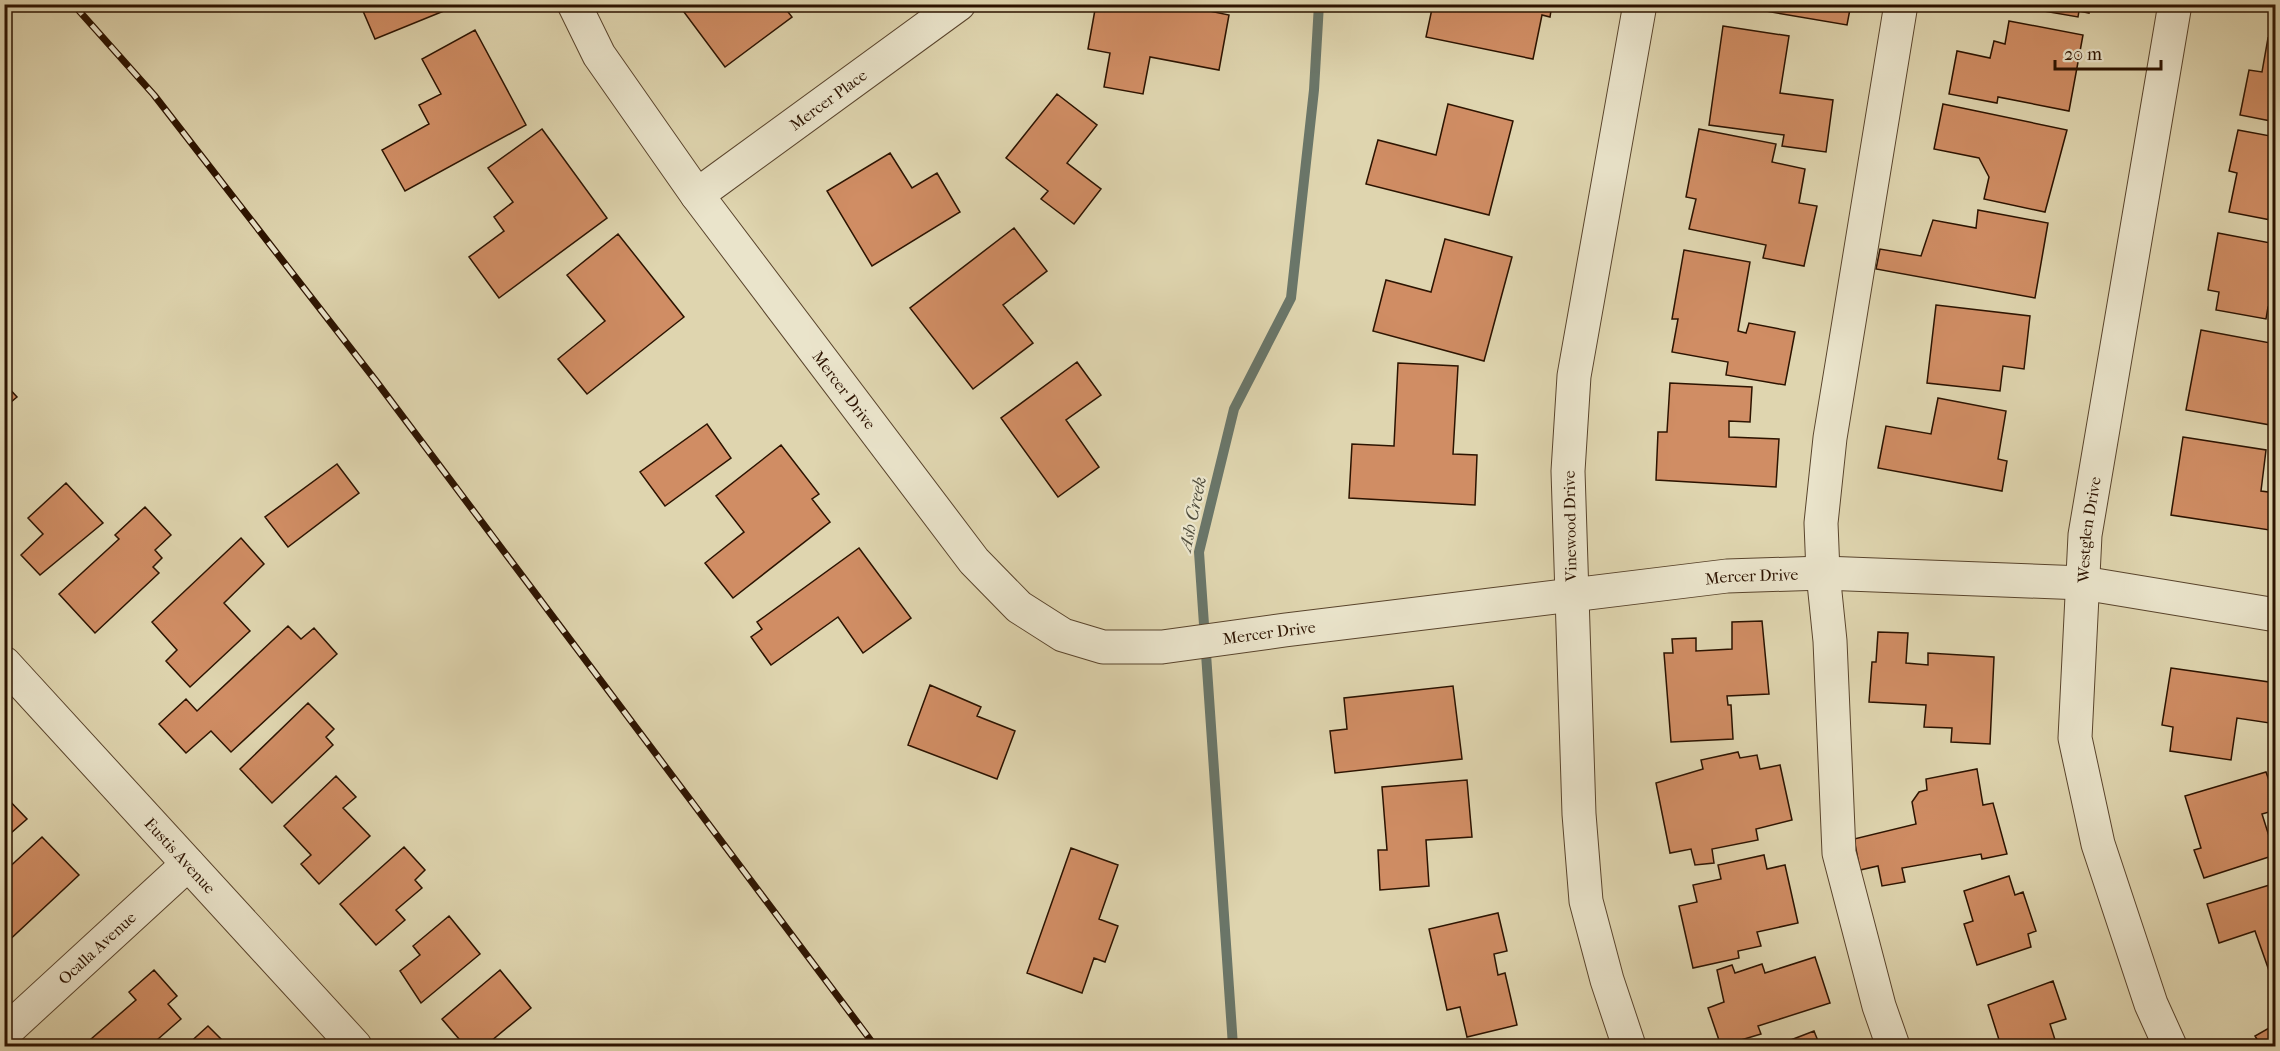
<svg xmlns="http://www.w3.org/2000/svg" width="2280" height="1051" viewBox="0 0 2280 1051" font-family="'IM FELL French Canon',serif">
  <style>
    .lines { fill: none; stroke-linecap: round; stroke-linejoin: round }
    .stream { stroke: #6a7669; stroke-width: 10 }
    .building { fill: #d08d64; stroke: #2c1300; stroke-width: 1.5 }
    .minor-casing { stroke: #59442c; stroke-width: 35 }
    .minor { stroke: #eae4cb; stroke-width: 33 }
    .rail-casing { stroke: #2c1300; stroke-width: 7 }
    .rail { stroke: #eae4cb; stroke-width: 4.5; stroke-dasharray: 14; stroke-linecap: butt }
    .labels { text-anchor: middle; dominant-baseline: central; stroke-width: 4.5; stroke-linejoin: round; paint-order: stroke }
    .street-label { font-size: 16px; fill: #2c1300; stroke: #eae4cb }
    .water-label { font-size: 18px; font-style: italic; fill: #504d3d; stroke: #eae4cb }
  </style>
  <rect width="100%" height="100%" fill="#dfd5af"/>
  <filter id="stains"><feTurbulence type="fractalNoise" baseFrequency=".00333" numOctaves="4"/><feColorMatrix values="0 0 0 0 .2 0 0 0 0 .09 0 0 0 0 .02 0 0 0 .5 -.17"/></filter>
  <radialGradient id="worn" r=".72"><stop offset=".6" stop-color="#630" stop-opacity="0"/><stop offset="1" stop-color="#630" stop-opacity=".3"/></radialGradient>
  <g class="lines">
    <path class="stream" d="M 1233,1046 L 1199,552 L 1234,409 L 1291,298 L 1314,90 L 1319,4"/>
  </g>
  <path class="building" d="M 360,4 L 461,4 L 375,39 Z
    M 678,4 L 782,4 L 792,17 L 725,67 Z
    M 1096,4 L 1176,4 L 1229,15 L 1219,70 L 1150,57 L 1143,94 L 1104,87 L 1110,53 L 1088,49 Z
    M 1433,4 L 1552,4 L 1550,17 L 1542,15 L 1533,59 L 1426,37 Z
    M 1743,4 L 1851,4 L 1847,25 L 1742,7 Z
    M 2004,4 L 2090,4 L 2089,13 L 2079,11 L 2078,17 Z
    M 2009,21 L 2083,35 L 2069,111 L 1998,97 L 1997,103 L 1949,94 L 1957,51 L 1990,58 L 1994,41 L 2005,44 Z
    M 1723,26 L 1789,36 L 1780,93 L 1833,100 L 1826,152 L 1782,146 L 1784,135 L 1709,125 Z
    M 475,30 L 526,125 L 405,191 L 382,150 L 429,124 L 419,105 L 441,94 L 422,59 Z
    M 2268,38 L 2276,40 L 2276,122 L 2240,115 L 2249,70 L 2262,72 Z
    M 1057,94 L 1097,125 L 1067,163 L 1101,189 L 1074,224 L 1041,199 L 1048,191 L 1006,158 Z
    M 1448,104 L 1513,121 L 1489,215 L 1366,184 L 1378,140 L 1436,155 Z
    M 1943,104 L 2067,130 L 2045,212 L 1984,199 L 1989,177 L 1979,158 L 1934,149 Z
    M 542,129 L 607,218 L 499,298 L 469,257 L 504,231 L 494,217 L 513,202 L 488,168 Z
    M 1699,129 L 1776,144 L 1772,162 L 1805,169 L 1799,203 L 1817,206 L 1804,266 L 1763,258 L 1766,245 L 1689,229 L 1696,199 L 1686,197 Z
    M 2238,130 L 2276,137 L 2276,221 L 2229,212 L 2237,173 L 2229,171 Z
    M 890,153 L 912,188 L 937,173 L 960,212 L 872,266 L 827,191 Z
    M 1978,210 L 2048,223 L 2035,298 L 1876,269 L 1880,249 L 1921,256 L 1933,220 L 1976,228 Z
    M 1014,228 L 1047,271 L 1003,305 L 1033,343 L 973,389 L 910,308 Z
    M 2218,233 L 2276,244 L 2276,308 L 2268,307 L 2266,319 L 2216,310 L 2219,292 L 2208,290 Z
    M 618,234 L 684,317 L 587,394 L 558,359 L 605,321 L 567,275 Z
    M 1445,239 L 1512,257 L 1484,361 L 1373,331 L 1386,280 L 1431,292 Z
    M 1684,250 L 1750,262 L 1738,331 L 1746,333 L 1749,323 L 1795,332 L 1785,385 L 1726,375 L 1728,362 L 1672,352 L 1678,319 L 1672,319 Z
    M 1936,305 L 2030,316 L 2024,369 L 2003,366 L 2000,391 L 1927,383 Z
    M 2201,330 L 2276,344 L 2276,426 L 2186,410 Z
    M 1077,362 L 1101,395 L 1066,420 L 1099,467 L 1058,497 L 1001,418 Z
    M 1398,363 L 1458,366 L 1453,454 L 1477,455 L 1475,505 L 1349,498 L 1352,444 L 1394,446 Z
    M 4,383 L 17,397 L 4,408 Z
    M 1670,383 L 1752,387 L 1750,422 L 1729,421 L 1729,437 L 1779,439 L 1776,487 L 1656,480 L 1658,432 L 1667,432 Z
    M 1938,398 L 2006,411 L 1998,459 L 2007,461 L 2002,491 L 1878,468 L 1886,426 L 1931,434 Z
    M 707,424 L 731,458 L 665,506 L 640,472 Z
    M 2183,437 L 2266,450 L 2261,491 L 2276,493 L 2276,531 L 2171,515 Z
    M 781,445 L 819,494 L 812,499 L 830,522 L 733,598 L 705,563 L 744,532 L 716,496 Z
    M 337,464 L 359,493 L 288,547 L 265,517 Z
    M 66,483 L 103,523 L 40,575 L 21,555 L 43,534 L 28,518 Z
    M 145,507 L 171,535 L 155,550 L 162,558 L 153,567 L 159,573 L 95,633 L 59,594 L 119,539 L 115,535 Z
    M 241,538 L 264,564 L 224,603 L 250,631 L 190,687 L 166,661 L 177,650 L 152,622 Z
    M 859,548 L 911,618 L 863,653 L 838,617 L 771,665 L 751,637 L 762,629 L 757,622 Z
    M 1762,621 L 1769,694 L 1727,696 L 1728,705 L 1731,705 L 1733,739 L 1671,742 L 1664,653 L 1673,653 L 1672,639 L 1696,638 L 1696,651 L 1732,649 L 1732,622 Z
    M 288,626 L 301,639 L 314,628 L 337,654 L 231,752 L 211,731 L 186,753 L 159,724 L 186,699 L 197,711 Z
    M 1878,632 L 1908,633 L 1906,663 L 1928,665 L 1928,653 L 1994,657 L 1990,744 L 1951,742 L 1952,728 L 1924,727 L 1926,705 L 1869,702 L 1872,662 L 1876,662 Z
    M 2171,668 L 2276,683 L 2276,724 L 2237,718 L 2231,760 L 2170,751 L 2173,727 L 2162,725 Z
    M 930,685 L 981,707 L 977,716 L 1015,731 L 997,779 L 908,745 Z
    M 1453,686 L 1462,759 L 1335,773 L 1330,731 L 1347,729 L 1344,698 Z
    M 308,703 L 334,729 L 326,737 L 333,745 L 272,803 L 240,769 Z
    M 1738,752 L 1740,758 L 1757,755 L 1760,769 L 1780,765 L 1792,820 L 1756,829 L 1758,840 L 1712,849 L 1714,863 L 1695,865 L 1691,849 L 1670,853 L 1656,783 L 1703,769 L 1701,760 Z
    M 1977,769 L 1983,805 L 1993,803 L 2007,854 L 1982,859 L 1981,854 L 1902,868 L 1905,882 L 1882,886 L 1878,866 L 1860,870 L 1854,839 L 1916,824 L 1912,802 L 1919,792 L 1927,790 L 1926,779 Z
    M 2266,772 L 2276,800 L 2276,810 L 2262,814 L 2275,855 L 2204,878 L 2194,850 L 2201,848 L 2185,796 Z
    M 336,776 L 356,797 L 343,808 L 370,836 L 319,884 L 301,864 L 311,855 L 284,826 Z
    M 1467,780 L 1472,837 L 1426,840 L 1429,886 L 1380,890 L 1378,850 L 1387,850 L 1382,787 Z
    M 4,795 L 27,819 L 4,839 Z
    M 42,837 L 79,875 L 4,945 L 4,872 Z
    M 404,847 L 425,870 L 415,880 L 422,888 L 396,910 L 405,920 L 376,945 L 340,904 Z
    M 1071,848 L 1118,865 L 1099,919 L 1118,926 L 1105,962 L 1094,958 L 1082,993 L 1027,973 Z
    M 1764,855 L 1767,869 L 1785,865 L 1798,923 L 1757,932 L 1761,946 L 1738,951 L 1739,958 L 1693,968 L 1679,906 L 1697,902 L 1693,885 L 1721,879 L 1718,865 Z
    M 2009,876 L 2015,895 L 2023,892 L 2036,931 L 2028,934 L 2031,947 L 1977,965 L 1964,924 L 1973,921 L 1964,891 Z
    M 2276,883 L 2276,978 L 2272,979 L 2255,931 L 2219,943 L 2207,904 Z
    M 1498,913 L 1507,951 L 1494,954 L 1498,975 L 1505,973 L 1517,1025 L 1467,1037 L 1460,1007 L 1447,1010 L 1429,929 Z
    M 449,916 L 480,954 L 421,1003 L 400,971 L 420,955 L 413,946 Z
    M 1815,957 L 1830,1003 L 1758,1026 L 1761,1034 L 1721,1046 L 1708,1008 L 1724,1002 L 1717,970 L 1732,965 L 1735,973 L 1762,964 L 1765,973 Z
    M 154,970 L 177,996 L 168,1004 L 181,1019 L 150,1046 L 83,1046 L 136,1000 L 129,992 Z
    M 500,970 L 531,1008 L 485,1046 L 465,1046 L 442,1019 Z
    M 2053,981 L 2066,1019 L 2050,1024 L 2057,1046 L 2001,1046 L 1988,1005 Z
    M 2276,1024 L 2276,1046 L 2261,1046 L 2255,1036 Z
    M 208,1026 L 228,1046 L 186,1046 Z
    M 1814,1031 L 1820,1046 L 1775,1046 Z"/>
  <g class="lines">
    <g class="minor-casing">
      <g id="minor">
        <path id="s1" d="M 574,4 L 599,55 L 697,195 L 974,561 L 1019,607 L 1063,635 L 1103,647 L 1162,647 L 1285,630 L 1727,576 L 1823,573 L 2083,583 L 2276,615"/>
        <path id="s2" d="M 697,195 L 959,4"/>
        <path id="s3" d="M 4,663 L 355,1046"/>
        <path id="s4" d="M 4,1033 L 188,864"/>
        <path d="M 1629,1046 L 1607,980 L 1586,901 L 1579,814 L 1568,471 L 1574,376 L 1640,4"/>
        <path d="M 1893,1046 L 1879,1006 L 1839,853 L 1830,641 L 1823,573 L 1821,523 L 1830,438 L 1901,4"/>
        <path id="s5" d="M 2170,1046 L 2151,1004 L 2098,844 L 2075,738 L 2085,535 L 2175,4"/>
      </g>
    </g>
    <use href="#minor" class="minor"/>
    <g class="rail-casing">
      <path id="rail" d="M 73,4 L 154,95 L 376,381 L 875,1046"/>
    </g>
    <use href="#rail" class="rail"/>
  </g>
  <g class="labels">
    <g class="street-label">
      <text stroke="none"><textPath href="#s2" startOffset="162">Mercer Place</textPath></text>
      <text stroke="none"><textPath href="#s1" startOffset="472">Mercer Drive</textPath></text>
      <text transform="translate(1570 526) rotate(-91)">Vinewood Drive</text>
      <text stroke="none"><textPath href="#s5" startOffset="532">Westglen Drive</textPath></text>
      <text stroke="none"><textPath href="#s1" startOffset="1498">Mercer Drive</textPath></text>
      <text stroke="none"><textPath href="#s1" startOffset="1012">Mercer Drive</textPath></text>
      <text stroke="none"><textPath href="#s3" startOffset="261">Eustis Avenue</textPath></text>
      <text stroke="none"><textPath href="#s4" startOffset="126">Ocalla Avenue</textPath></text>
    </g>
    <g class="water-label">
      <text transform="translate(1193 514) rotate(-78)">Ash Creek</text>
    </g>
  </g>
  <rect width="2280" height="1051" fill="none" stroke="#dfd5af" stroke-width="24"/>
  <rect x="6" y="6" width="2268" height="1039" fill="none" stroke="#2c1300" stroke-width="3"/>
  <rect x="12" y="12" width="2256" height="1027" fill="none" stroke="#2c1300" stroke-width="1.5"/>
  <path d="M2055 60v9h106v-9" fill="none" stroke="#2c1300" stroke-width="3"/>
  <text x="2064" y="60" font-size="18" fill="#2c1300" stroke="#eae4cb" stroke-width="4.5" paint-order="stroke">20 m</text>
  <rect width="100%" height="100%" filter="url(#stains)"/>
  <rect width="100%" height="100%" fill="url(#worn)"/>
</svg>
